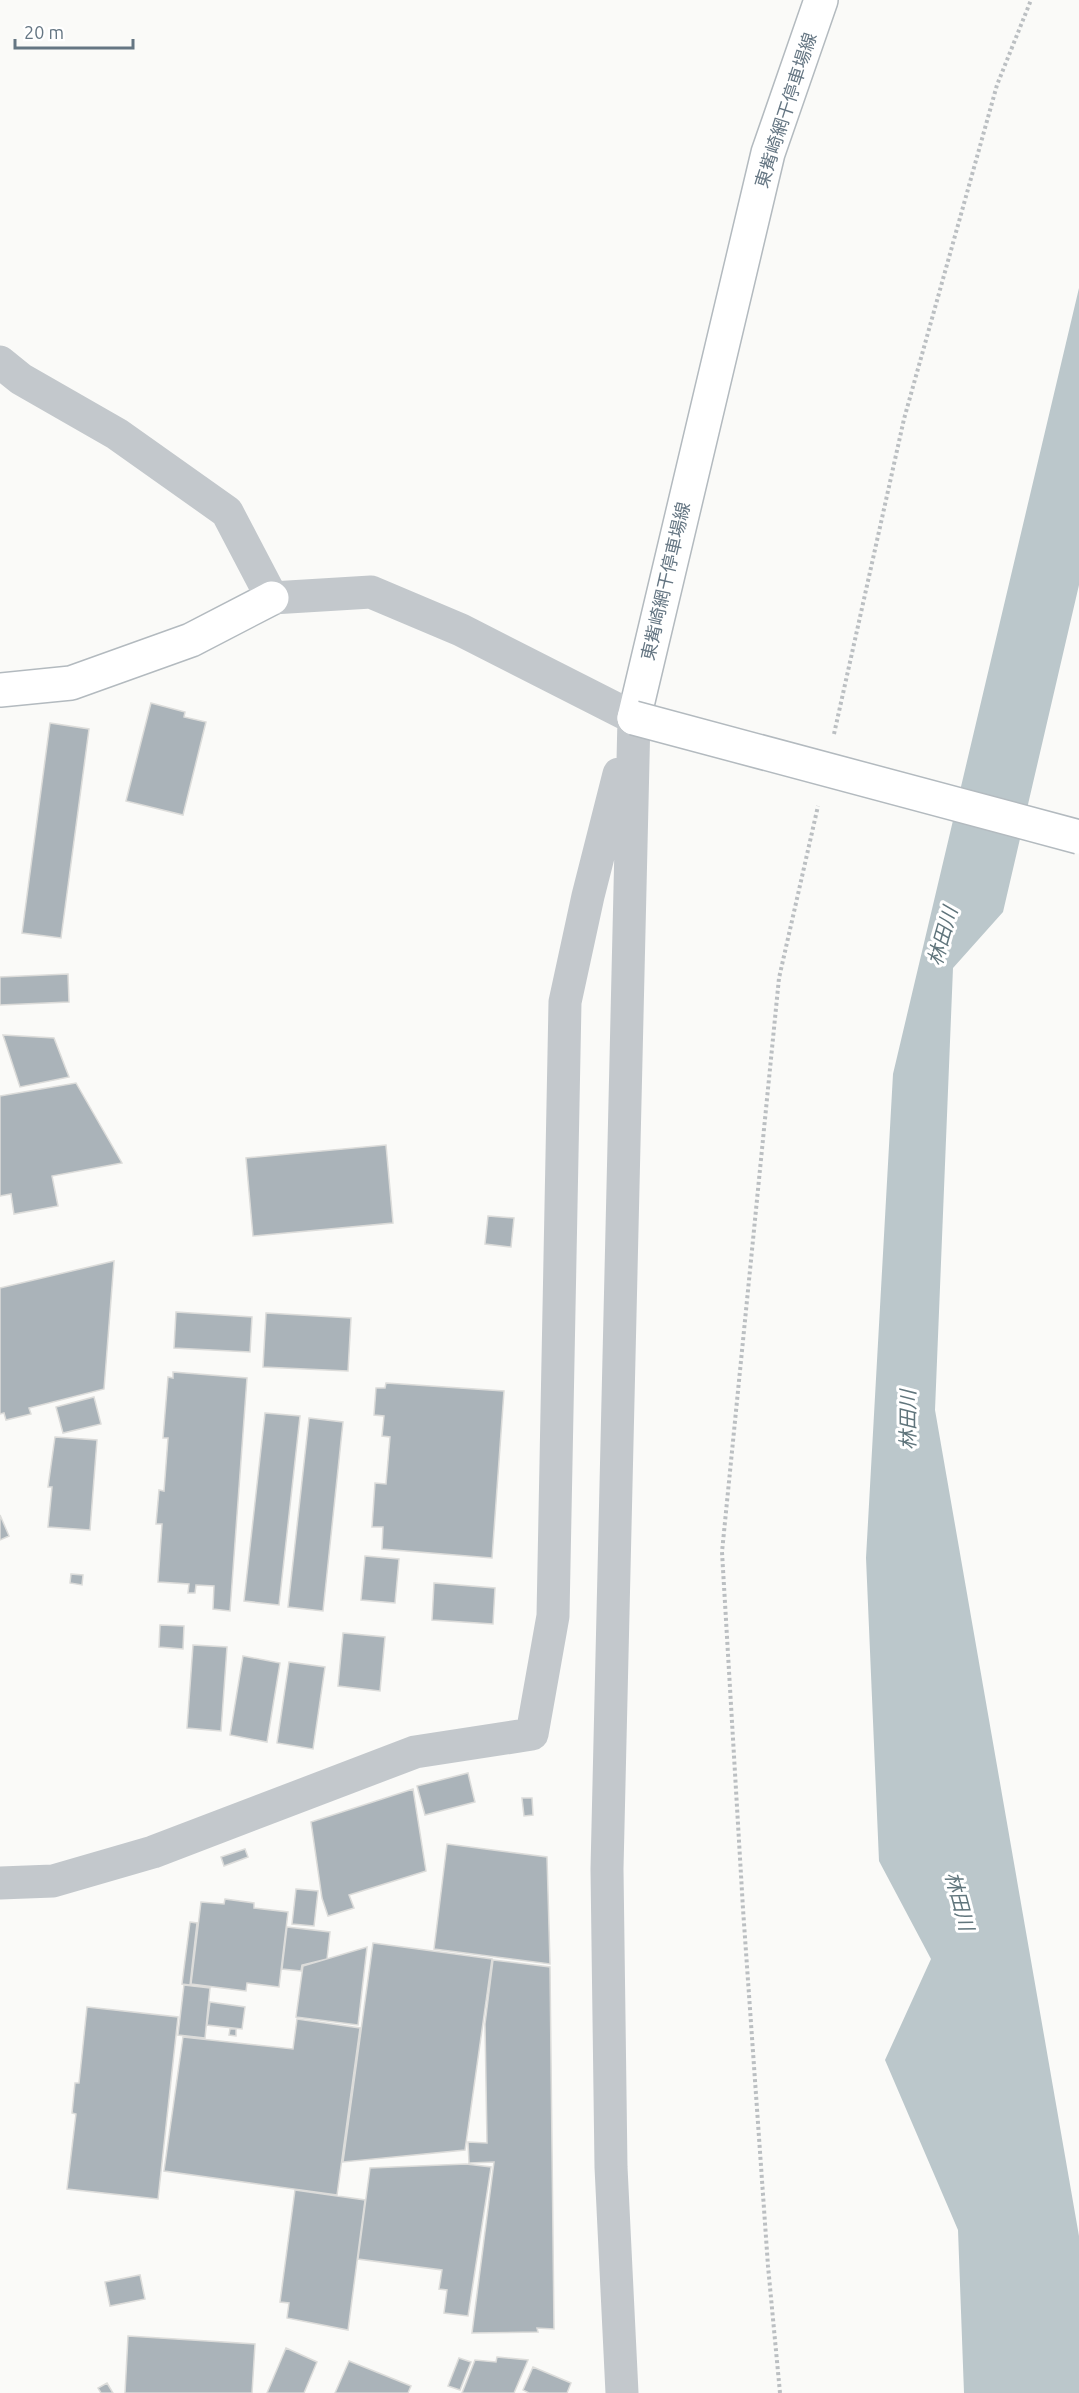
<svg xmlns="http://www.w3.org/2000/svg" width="1079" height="2393" viewBox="0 0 1079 2393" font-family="Ubuntu,'Noto Sans JP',sans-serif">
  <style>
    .water { fill: #bbc7cb }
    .building { fill: #aab3b9; stroke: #dcdcda; stroke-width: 1.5 }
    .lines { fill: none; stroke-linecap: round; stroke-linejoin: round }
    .secondary-casing { stroke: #b3babf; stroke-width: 36 }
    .path { stroke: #bbbfc2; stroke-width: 4; stroke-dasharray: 3 3; stroke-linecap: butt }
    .street { stroke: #c3c8cc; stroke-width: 33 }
    .secondary { stroke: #fff; stroke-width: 33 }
    .secondary-bridge-casing { stroke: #b3babf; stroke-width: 36; stroke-linecap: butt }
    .secondary-bridge { stroke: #fff; stroke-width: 33 }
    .labels { text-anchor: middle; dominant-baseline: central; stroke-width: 6; stroke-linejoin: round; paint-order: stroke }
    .street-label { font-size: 18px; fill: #657683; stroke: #fff }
    .water-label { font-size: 20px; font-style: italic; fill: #60757c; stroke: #fff }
  </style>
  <rect width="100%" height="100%" fill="#fafaf8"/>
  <path class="water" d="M 1079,288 L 1079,585 L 1003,912 L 953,968 L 935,1410 L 1079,2236 L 1079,2393 L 964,2393 L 958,2230 L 885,2060 L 931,1959 L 879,1861 L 866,1558 L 893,1074 Z"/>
  <path class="building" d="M 151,703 L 185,712 L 184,717 L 206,722 L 183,815 L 126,801 Z
    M 50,723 L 89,729 L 61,938 L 22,933 Z
    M 68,974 L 69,1002 L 0,1005 L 0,977 Z
    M 3,1035 L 54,1038 L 69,1077 L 20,1087 Z
    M 76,1083 L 122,1163 L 52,1176 L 58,1206 L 14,1214 L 11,1194 L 0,1196 L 0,1096 Z
    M 386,1145 L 393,1223 L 253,1236 L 246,1158 Z
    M 488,1216 L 514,1218 L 511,1247 L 485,1244 Z
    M 114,1261 L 104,1389 L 29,1408 L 31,1414 L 6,1420 L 4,1413 L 0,1414 L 0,1288 Z
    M 176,1312 L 252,1317 L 250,1352 L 174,1348 Z
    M 266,1313 L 351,1318 L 348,1371 L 263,1367 Z
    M 173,1372 L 247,1378 L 230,1611 L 213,1609 L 214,1586 L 196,1585 L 195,1593 L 188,1593 L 189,1584 L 158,1582 L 162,1524 L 156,1524 L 159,1490 L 164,1491 L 168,1438 L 163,1438 L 168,1377 L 173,1378 Z
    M 386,1383 L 504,1391 L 492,1558 L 382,1549 L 383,1527 L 372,1527 L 375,1483 L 386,1484 L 390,1437 L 382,1436 L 384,1416 L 374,1415 L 376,1388 L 385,1388 Z
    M 94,1397 L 101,1424 L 63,1433 L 56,1407 Z
    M 265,1413 L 300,1416 L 279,1605 L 244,1601 Z
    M 309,1418 L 343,1422 L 323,1611 L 288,1607 Z
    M 55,1437 L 97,1440 L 90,1530 L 48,1527 L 52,1487 L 48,1487 Z
    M 0,1515 L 9,1536 L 0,1540 Z
    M 365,1556 L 399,1559 L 395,1603 L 361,1600 Z
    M 71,1574 L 83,1575 L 82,1585 L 70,1583 Z
    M 434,1583 L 495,1588 L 493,1624 L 432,1620 Z
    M 160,1625 L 184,1626 L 183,1649 L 159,1647 Z
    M 343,1633 L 385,1637 L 380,1691 L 338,1686 Z
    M 193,1645 L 227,1647 L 221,1731 L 187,1728 Z
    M 243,1656 L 280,1663 L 267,1742 L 230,1735 Z
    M 289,1662 L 325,1667 L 313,1749 L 277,1743 Z
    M 468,1773 L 475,1802 L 425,1815 L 417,1786 Z
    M 413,1789 L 426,1871 L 349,1895 L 354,1908 L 328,1916 L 322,1898 L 311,1822 Z
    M 522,1798 L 532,1798 L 533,1815 L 524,1816 Z
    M 447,1844 L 547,1857 L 550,1964 L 434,1949 Z
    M 245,1849 L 248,1857 L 224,1866 L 221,1857 Z
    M 296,1889 L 318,1891 L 314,1926 L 292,1924 Z
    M 225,1899 L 254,1903 L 254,1908 L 288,1912 L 279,1987 L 247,1983 L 246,1991 L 191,1984 L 201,1902 L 224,1904 Z
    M 190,1922 L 197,1923 L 190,1985 L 182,1984 Z
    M 287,1927 L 330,1932 L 327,1959 L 302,1965 L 301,1971 L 282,1969 Z
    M 373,1943 L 492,1959 L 465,2150 L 343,2162 Z
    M 367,1947 L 358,2025 L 296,2017 L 303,1966 Z
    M 493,1960 L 550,1967 L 554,2329 L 537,2328 L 538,2332 L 472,2333 L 494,2162 L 469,2163 L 468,2142 L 487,2143 L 485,2024 Z
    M 184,1985 L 210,1988 L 205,2038 L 178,2035 Z
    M 210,2002 L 245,2007 L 242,2029 L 207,2025 Z
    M 87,2007 L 178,2017 L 158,2199 L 67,2189 L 76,2114 L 72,2113 L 75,2083 L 79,2083 Z
    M 297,2019 L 360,2028 L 337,2195 L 164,2171 L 183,2037 L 293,2049 Z
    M 230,2029 L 236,2029 L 236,2036 L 229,2035 Z
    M 466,2164 L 491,2167 L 468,2316 L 444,2313 L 447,2290 L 439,2289 L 442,2270 L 358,2259 L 370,2168 Z
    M 295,2190 L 365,2200 L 348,2330 L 287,2318 L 289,2303 L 280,2302 Z
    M 140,2275 L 145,2299 L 110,2306 L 105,2282 Z
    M 128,2336 L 255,2344 L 252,2393 L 125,2393 Z
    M 286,2348 L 317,2362 L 304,2393 L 267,2393 Z
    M 497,2357 L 528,2360 L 514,2393 L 462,2393 L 475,2360 L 496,2362 Z
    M 459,2358 L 471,2362 L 460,2390 L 448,2386 Z
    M 349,2361 L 411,2386 L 408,2393 L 335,2393 Z
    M 533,2367 L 571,2383 L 567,2393 L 529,2393 L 523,2390 Z
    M 107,2383 L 113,2393 L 101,2393 L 98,2388 Z"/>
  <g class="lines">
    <g class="secondary-casing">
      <path id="secondary" d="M 0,690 L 71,683 L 191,640 L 272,598
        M 634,718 L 768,153 L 821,0"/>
    </g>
    <path class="path" d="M 834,734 L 904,419 L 997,85 L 1031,0
      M 780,2393 L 768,2266 L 743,1909 L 722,1552 L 779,978 L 818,806"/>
    <path class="street" d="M 0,362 L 21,379 L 117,434 L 227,512 L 272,598 L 371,592 L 461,630 L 634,718
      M 0,1883 L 53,1881 L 153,1852 L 415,1752 L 532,1734 L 553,1616 L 565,1002 L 588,896 L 619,774
      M 622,2393 L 611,2167 L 607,1869 L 634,718"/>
    <use href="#secondary" class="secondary"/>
    <g class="secondary-bridge-casing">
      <path id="secondary-bridge" d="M 634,718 L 1079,837"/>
    </g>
    <use href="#secondary-bridge" class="secondary-bridge"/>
  </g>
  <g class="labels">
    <g class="street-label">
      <text transform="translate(785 110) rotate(-72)">東觜崎網干停車場線</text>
      <text transform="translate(665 581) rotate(-77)">東觜崎網干停車場線</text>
    </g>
    <g class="water-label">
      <text transform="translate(942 936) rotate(-74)">林田川</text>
      <text transform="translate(907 1420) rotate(-90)">林田川</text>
      <text transform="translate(960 1901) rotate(75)">林田川</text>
    </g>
  </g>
  <path d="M15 39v9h118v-9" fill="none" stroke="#657683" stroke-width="3"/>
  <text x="24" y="39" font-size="18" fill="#657683" stroke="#ffffff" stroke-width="4.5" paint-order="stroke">20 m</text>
</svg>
